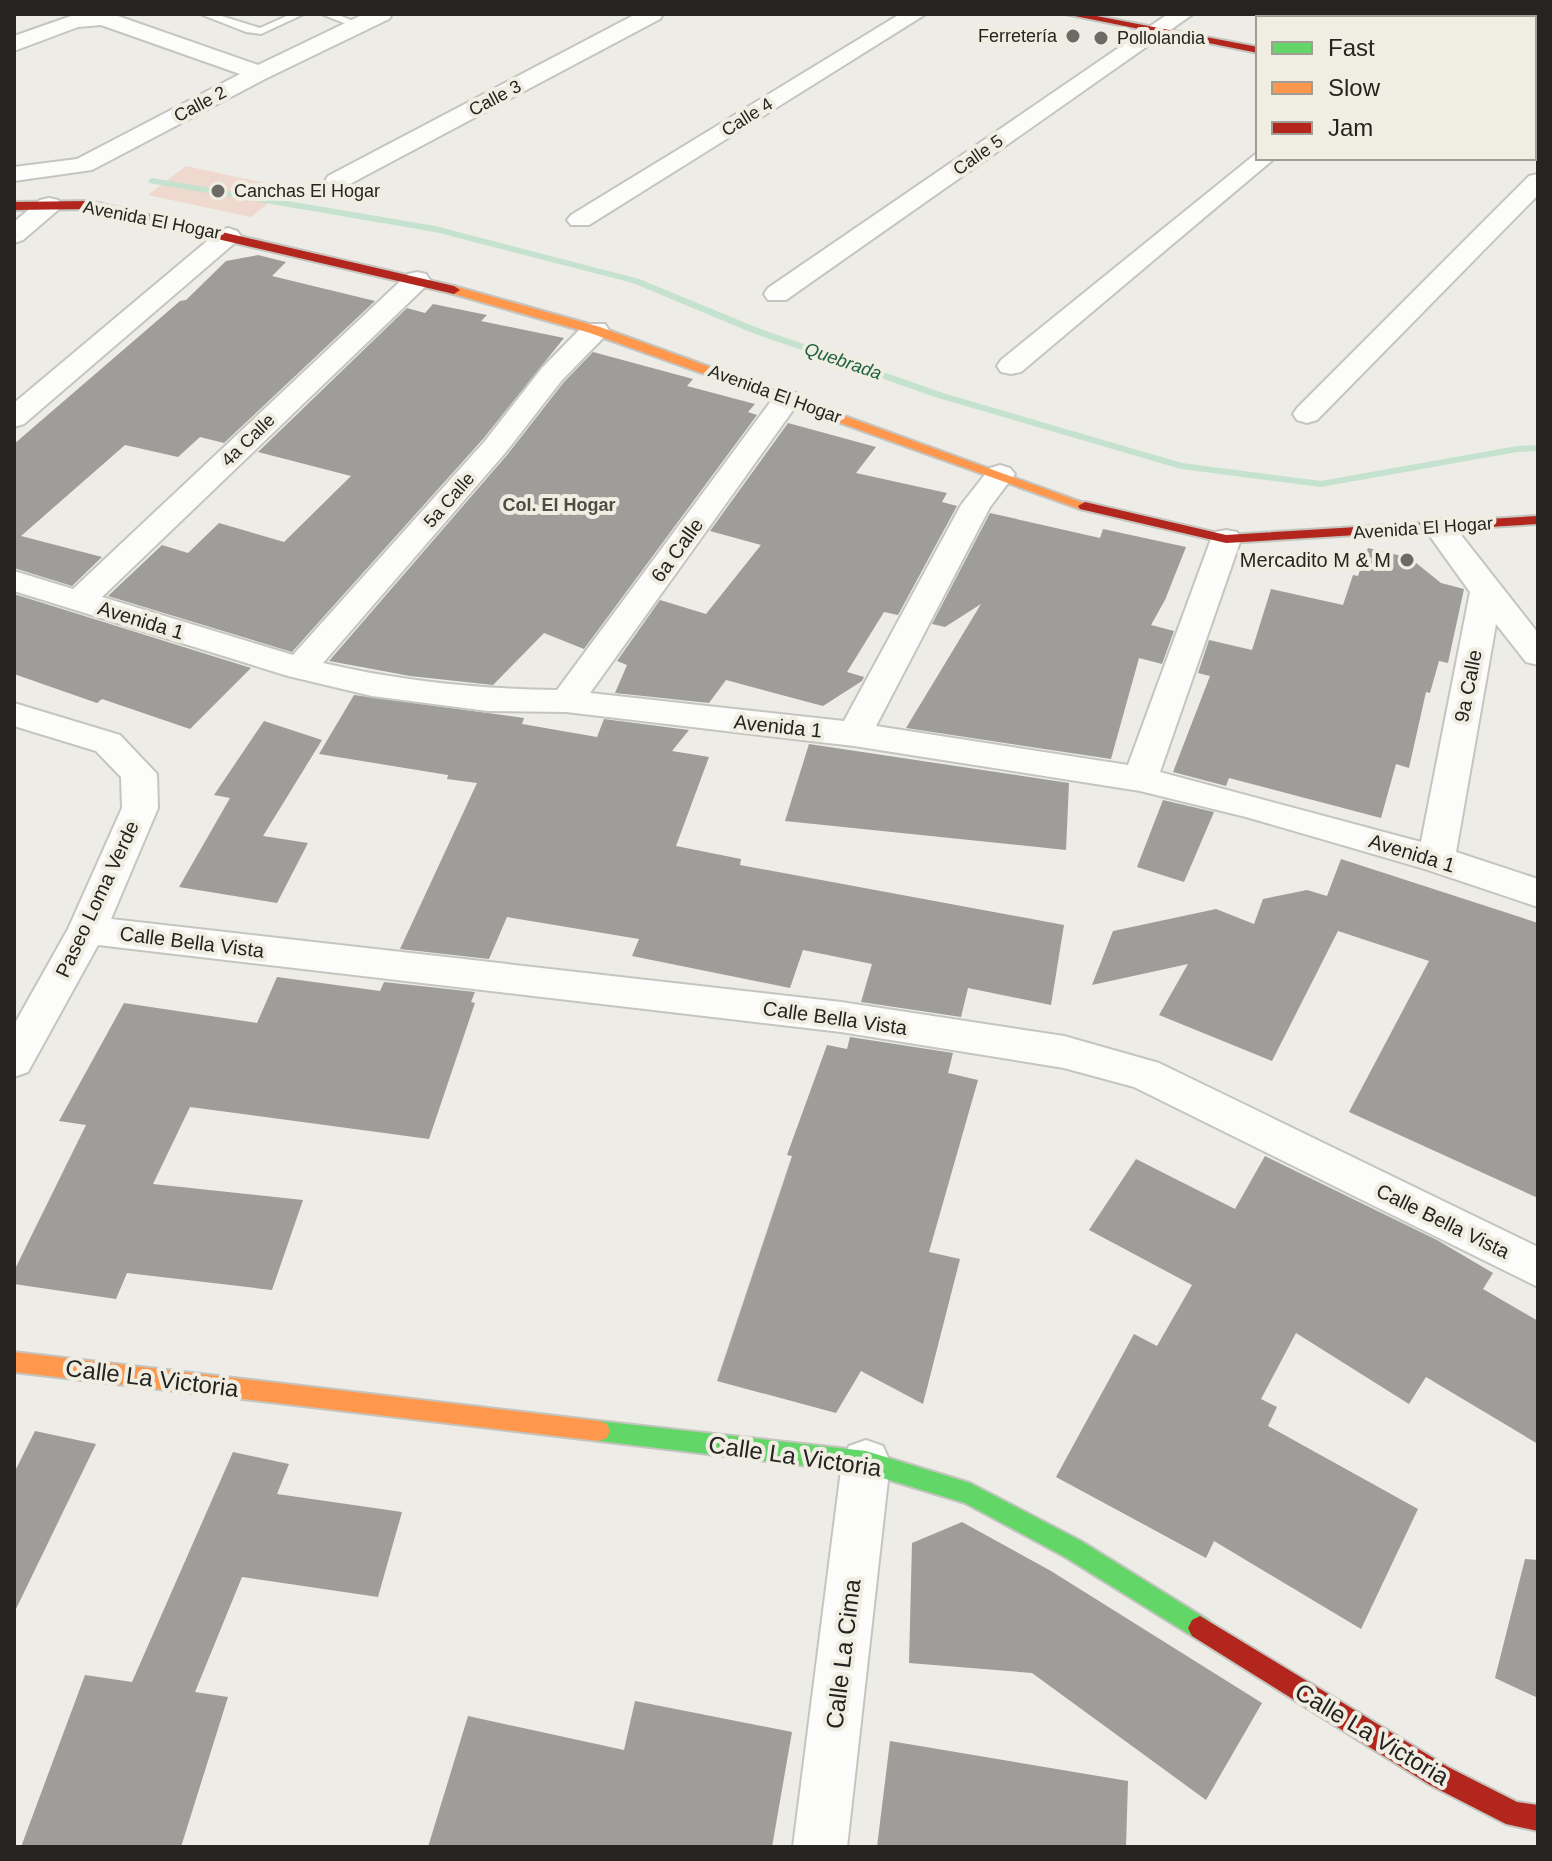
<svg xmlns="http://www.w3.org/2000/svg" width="1552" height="1861" viewBox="0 0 1552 1861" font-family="Arial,sans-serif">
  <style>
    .green { fill: #efd8cd }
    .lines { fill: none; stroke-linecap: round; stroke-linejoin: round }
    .stream { fill: #c4e2cd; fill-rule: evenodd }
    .building { fill: #9e9d99 }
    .lane-casing { stroke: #c5c5c0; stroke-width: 4 }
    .street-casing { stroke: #c5c5c0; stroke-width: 4 }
    .fast-casing { stroke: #c5c5c0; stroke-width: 4 }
    .slow-casing { stroke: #c5c5c0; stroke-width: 4 }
    .jam-casing { stroke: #c5c5c0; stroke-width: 4 }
    .lane { fill: #fcfcfb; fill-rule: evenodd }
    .street { fill: #fcfcfb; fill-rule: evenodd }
    .fast { fill: #63d668; fill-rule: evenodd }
    .slow { fill: #ff974d; fill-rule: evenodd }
    .jam { fill: #b3261e; fill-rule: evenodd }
    .poi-dot { fill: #6b6a65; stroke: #f0eee3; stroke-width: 3 }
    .labels { text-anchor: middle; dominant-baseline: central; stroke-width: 8; stroke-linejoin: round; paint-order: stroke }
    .far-poi-label { font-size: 18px; fill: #252420; stroke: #f0eee3; text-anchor: start }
    .far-street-label { font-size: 18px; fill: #252420; stroke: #f0eee3 }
    .far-water-label { font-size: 18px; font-style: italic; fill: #1e603e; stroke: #f0eee3 }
    .far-neighbourhood-label { font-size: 18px; font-weight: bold; fill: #4e4c43; stroke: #f0eee3 }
    .street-label { font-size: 20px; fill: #252420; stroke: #f0eee3 }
    .poi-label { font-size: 20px; fill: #252420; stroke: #f0eee3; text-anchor: end }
    .near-street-label { font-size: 24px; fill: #252420; stroke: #f0eee3 }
  </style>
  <rect width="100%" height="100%" fill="#edece6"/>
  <path class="green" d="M 186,166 L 287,188 L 251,217 L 148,195 Z"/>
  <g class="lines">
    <path class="stream" d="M 152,178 L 435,226 L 639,279 L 758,328 L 943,393 L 1182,463 L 1321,481 L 1517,446 L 1538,445 L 1538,451 L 1517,452 L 1321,487 L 1181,469 L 935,397 L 750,332 L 633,283 L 435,232 L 149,183 L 148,181 Z"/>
  </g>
  <path class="building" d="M 258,255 L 286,262 L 272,276 L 375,301 L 224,443 L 200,437 L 178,457 L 125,445 L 21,536 L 102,557 L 72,586 L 14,568 L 14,444 L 180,301 L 186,300 L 226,261 Z
    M 433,304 L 487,315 L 481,321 L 564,338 L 483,439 L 292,652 L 108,596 L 162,545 L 188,553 L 219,523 L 284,542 L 351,476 L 258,452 L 407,308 L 425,313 Z
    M 593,352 L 693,379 L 687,386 L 755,404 L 748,412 L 757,415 L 584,649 L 544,633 L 493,685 L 410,676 L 329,661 L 507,455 L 564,382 Z
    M 788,423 L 876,447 L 856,473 L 947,493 L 942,502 L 957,506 L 898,615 L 884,612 L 847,672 L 864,677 L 862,681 L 823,706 L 726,680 L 709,703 L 615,693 L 627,665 L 617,661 L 660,600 L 706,614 L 761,545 L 710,531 Z
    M 990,513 L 1100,538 L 1103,529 L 1186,547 L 1165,600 L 1151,625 L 1174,631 L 1162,664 L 1139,658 L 1111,759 L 906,728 L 981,604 L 945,627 L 932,624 Z
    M 1368,548 L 1410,558 L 1441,583 L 1464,589 L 1448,663 L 1439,661 L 1430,693 L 1426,692 L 1409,768 L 1396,764 L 1381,818 L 1229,778 L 1226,786 L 1173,772 L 1210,676 L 1198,673 L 1209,640 L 1252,650 L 1271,589 L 1343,605 L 1353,575 L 1358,576 Z
    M 14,594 L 251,668 L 190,729 L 102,699 L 97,703 L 14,674 Z
    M 354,695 L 524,718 L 522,724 L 597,737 L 604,719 L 689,730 L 672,751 L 709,757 L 676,846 L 741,859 L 740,865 L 1064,925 L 1051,1005 L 968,988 L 961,1017 L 861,1002 L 872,964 L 803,950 L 790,988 L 632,956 L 639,939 L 507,917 L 489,959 L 400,949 L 477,783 L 447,779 L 448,775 L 319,754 Z
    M 264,721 L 322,740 L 263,836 L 308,843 L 277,903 L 179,887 L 230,798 L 214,795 Z
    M 809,744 L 1069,783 L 1066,850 L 785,821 Z
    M 1163,800 L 1214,812 L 1184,882 L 1137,867 Z
    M 1341,859 L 1538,923 L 1538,1198 L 1349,1112 L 1429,961 L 1338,931 L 1272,1061 L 1159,1015 L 1188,964 L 1092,985 L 1113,931 L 1216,909 L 1254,924 L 1263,899 L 1307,890 L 1327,896 Z
    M 277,977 L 380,991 L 384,982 L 475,992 L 471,1002 L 475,1003 L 429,1139 L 190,1107 L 153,1184 L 303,1200 L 272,1290 L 127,1273 L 116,1299 L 14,1284 L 14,1271 L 86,1125 L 59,1121 L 124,1003 L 257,1023 Z
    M 850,1037 L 953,1053 L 948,1073 L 978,1080 L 929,1252 L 960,1259 L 923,1404 L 861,1371 L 836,1413 L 717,1381 L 792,1156 L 787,1155 L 827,1045 L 847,1049 Z
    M 1265,1156 L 1437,1240 L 1493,1273 L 1483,1289 L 1538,1321 L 1538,1444 L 1426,1377 L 1409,1404 L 1296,1333 L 1261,1399 L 1277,1407 L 1268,1426 L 1418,1509 L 1361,1629 L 1214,1541 L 1206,1558 L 1056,1477 L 1134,1334 L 1157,1346 L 1192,1285 L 1089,1230 L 1136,1159 L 1235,1209 Z
    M 35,1431 L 96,1444 L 14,1613 L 14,1473 Z
    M 233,1452 L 289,1464 L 277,1494 L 402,1512 L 378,1597 L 242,1577 L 195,1692 L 228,1697 L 181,1847 L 21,1847 L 85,1675 L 132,1682 Z
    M 962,1522 L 1051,1571 L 1262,1703 L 1206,1800 L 1032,1673 L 909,1663 L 912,1543 Z
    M 1525,1559 L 1538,1560 L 1538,1698 L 1495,1678 Z
    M 635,1701 L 792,1732 L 772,1847 L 428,1847 L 468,1716 L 624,1750 Z
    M 890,1741 L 1128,1781 L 1126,1847 L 877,1847 Z"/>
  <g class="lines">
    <g class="lane-casing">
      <path id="lane" d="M 200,14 L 215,14 L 260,28 L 291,14 L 304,14 L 261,34 L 246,32 Z
        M 321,14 L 336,14 L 363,25 L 354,27 Z"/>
    </g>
    <g class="street-casing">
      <path id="street" d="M 112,14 L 258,65 L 364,14 L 392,14 L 389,19 L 267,78 L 92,170 L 14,181 L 14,167 L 77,159 L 240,74 L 101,25 L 78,27 L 14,51 L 14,36 L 74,15 Z
        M 636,14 L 663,14 L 660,19 L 346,186 L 328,186 L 325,181 L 328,176 Z
        M 900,14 L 926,14 L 589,225 L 571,225 L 567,220 L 571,215 Z
        M 1168,14 L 1193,14 L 786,300 L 768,300 L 764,294 L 768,288 Z
        M 1426,14 L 1450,14 L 1447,18 L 1423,18 Z
        M 1258,152 L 1258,158 L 1275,158 L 1021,372 L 1011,374 L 1001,372 L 997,366 L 1001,360 Z
        M 1538,174 L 1538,195 L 1317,420 L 1307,423 L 1297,420 L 1293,414 L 1297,408 L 1529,176 Z
        M 49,198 L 58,200 L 61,205 L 58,210 L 23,240 L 14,243 L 14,222 L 40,200 Z
        M 228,228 L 237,231 L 241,236 L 237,241 L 24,424 L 14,427 L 14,403 L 219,231 Z
        M 417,272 L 426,274 L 430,280 L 426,286 L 102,597 L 293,655 L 485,441 L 542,368 L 585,324 L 605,324 L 609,330 L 605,336 L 562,380 L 505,453 L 323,663 C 400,681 478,689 557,690 L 777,393 L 787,391 L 797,393 L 801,399 L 590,693 L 844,721 L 961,505 L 990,468 L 1000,465 L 1010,468 L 1015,474 L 990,507 L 876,726 L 1128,765 L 1211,539 L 1215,532 L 1226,530 L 1237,532 L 1241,539 L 1160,772 L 1421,842 L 1470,592 L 1424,528 L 1428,521 L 1439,519 L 1450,521 L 1538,633 L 1538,665 L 1526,662 L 1496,624 L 1456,852 L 1538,879 L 1538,907 L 1425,869 L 1246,817 L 1140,791 L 854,746 L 566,712 L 488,711 L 372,696 L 288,676 L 14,591 L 14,571 L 73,589 L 408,274 Z
        M 14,703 L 120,735 L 157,774 L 158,808 L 111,919 L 841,1002 L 1064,1036 L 1159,1063 L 1538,1247 L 1538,1287 L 1134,1087 L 1064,1068 L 841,1032 L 98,945 L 28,1072 L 14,1077 L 14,1025 L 68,929 L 122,808 L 121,777 L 96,751 L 14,726 Z
        M 866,1440 L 883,1446 L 890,1462 L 847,1847 L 793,1847 L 842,1462 L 849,1446 Z"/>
    </g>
    <g class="fast-casing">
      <path id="fast" d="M 599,1421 L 866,1451 L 970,1483 L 1081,1541 L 1208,1620 L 1212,1628 L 1208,1636 L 1200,1640 L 1192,1636 L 1065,1557 L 965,1503 L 866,1473 L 599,1441 L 591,1438 L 588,1431 L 591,1424 Z"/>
    </g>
    <g class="slow-casing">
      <path id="slow" d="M 1534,118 L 1538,119 L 1538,125 L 1534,124 Z
        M 454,286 L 600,327 L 1092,506 L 1085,510 L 1080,509 L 590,333 L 450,293 L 450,287 Z
        M 14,1352 L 599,1421 L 607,1424 L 610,1431 L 607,1438 L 599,1441 L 14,1372 Z"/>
    </g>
    <g class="jam-casing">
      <path id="jam" d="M 1065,14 L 1086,14 L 1258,47 L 1258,53 Z
        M 89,201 L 454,286 L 460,290 L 454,294 L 89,209 L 14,210 L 14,202 Z
        M 1085,502 L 1226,535 L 1538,516 L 1538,524 L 1226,543 L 1080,509 L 1078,506 Z
        M 1200,1616 L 1448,1767 L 1517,1802 L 1538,1805 L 1538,1831 L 1506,1824 L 1430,1785 L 1192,1636 L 1188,1628 L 1192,1620 Z"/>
    </g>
    <use href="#lane" class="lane"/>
    <use href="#street" class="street"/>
    <use href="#fast" class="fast"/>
    <use href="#slow" class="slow"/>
    <use href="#jam" class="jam"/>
  </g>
  <g class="poi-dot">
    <circle cx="1073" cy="36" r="8"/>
    <circle cx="1101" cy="38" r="8"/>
    <circle cx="218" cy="191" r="8"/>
    <circle cx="1407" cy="560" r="8"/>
  </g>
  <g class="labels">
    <g class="far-poi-label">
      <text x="1057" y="36" text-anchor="end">Ferretería</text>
      <text x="1117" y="38">Pollolandia</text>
      <text x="234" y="191">Canchas El Hogar</text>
    </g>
    <g class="far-street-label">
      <text transform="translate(495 98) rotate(-28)">Calle 3</text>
      <text transform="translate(200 104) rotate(-28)">Calle 2</text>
      <text transform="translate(747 117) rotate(-32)">Calle 4</text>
      <text transform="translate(978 155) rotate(-35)">Calle 5</text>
      <text transform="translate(152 220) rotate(11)">Avenida El Hogar</text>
      <text transform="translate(775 394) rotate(20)">Avenida El Hogar</text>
      <text transform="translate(248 440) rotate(-44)">4a Calle</text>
      <text transform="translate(449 500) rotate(-49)">5a Calle</text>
      <text transform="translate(1423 528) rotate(-4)">Avenida El Hogar</text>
    </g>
    <g class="far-water-label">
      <text transform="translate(843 361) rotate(19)">Quebrada</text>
    </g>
    <g class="far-neighbourhood-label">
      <text x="559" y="505">Col. El Hogar</text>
    </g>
    <g class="street-label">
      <text transform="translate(677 550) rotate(-54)">6a Calle</text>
      <text transform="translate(141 620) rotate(17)">Avenida 1</text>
      <text transform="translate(1468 686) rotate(-79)">9a Calle</text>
      <text transform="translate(778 726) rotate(6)">Avenida 1</text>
      <text transform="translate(1412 853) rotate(17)">Avenida 1</text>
      <text transform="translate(97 899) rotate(-65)">Paseo Loma Verde</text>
      <text transform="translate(192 942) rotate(7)">Calle Bella Vista</text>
      <text transform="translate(835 1018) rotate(8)">Calle Bella Vista</text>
      <text transform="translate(1443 1221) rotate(26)">Calle Bella Vista</text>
    </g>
    <g class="poi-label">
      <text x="1391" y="560">Mercadito M &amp; M</text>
    </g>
    <g class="near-street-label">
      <text transform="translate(152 1378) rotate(7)">Calle La Victoria</text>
      <text transform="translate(795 1456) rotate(8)">Calle La Victoria</text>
      <text transform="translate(843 1654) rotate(-83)">Calle La Cima</text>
      <text transform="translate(1372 1734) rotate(31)">Calle La Victoria</text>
    </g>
  </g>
  <rect width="1552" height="1861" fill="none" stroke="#252420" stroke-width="32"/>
  <rect x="1256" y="16" width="280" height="144" fill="#f0eee3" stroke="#9f9d95" stroke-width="2"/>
  <rect x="1272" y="42" width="40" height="12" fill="#63d668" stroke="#9f9d95" stroke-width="2"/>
  <text x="1328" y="56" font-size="24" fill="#252420">Fast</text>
  <rect x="1272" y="82" width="40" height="12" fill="#ff974d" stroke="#9f9d95" stroke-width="2"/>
  <text x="1328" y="96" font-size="24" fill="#252420">Slow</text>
  <rect x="1272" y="122" width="40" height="12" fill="#b3261e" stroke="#9f9d95" stroke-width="2"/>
  <text x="1328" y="136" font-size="24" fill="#252420">Jam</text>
</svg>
